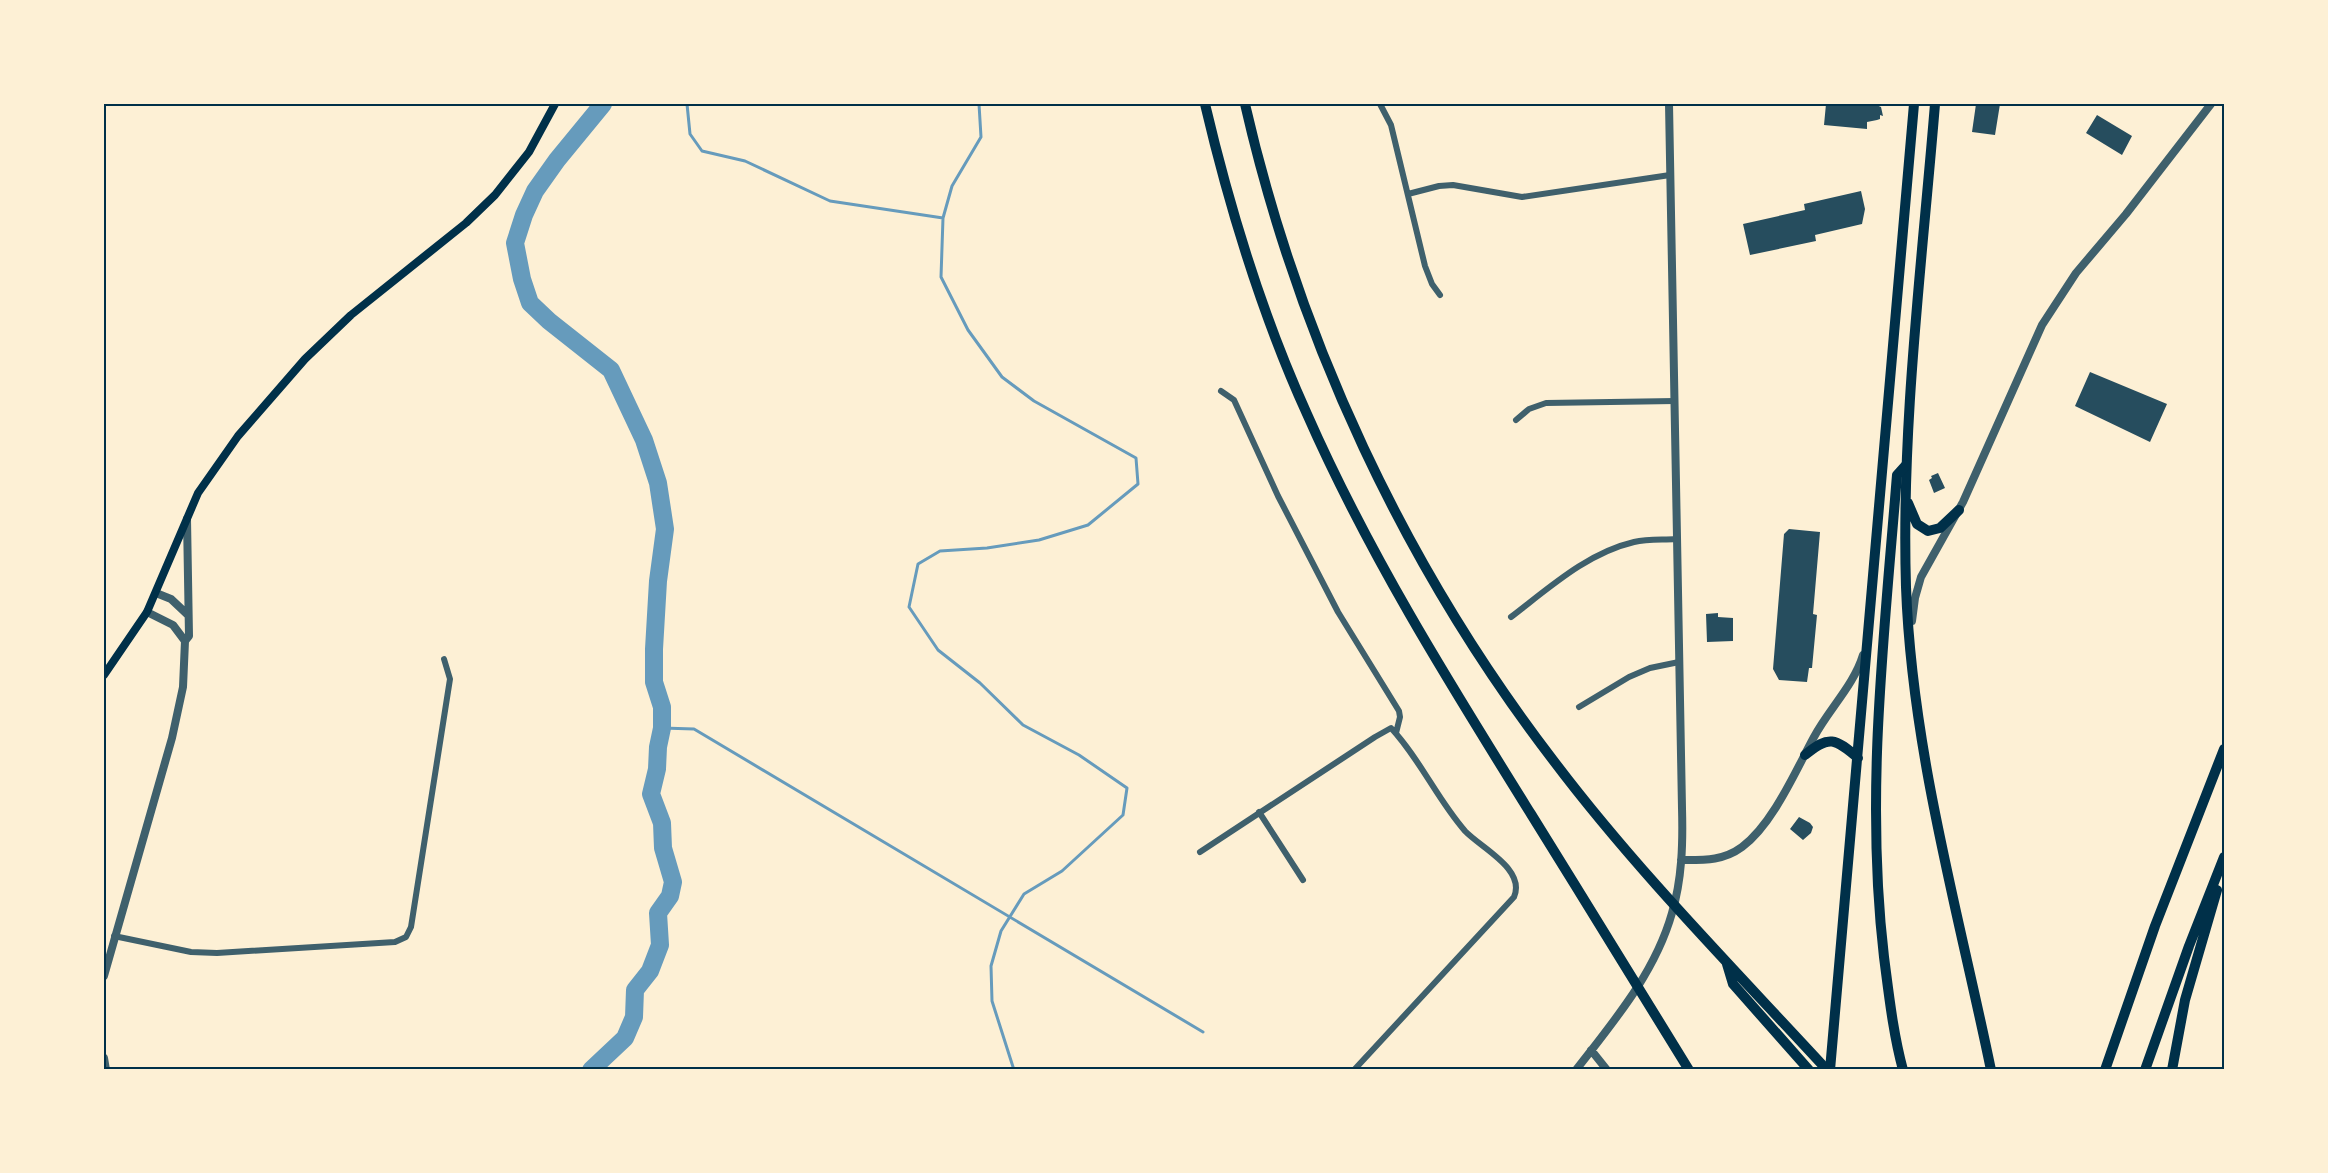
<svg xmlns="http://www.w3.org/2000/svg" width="2328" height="1173" viewBox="0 0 2328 1173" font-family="'Asap Condensed',sans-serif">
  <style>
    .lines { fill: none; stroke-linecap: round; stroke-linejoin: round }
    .stream { stroke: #669bbc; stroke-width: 3 }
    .river { stroke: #669bbc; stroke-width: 18 }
    .building { fill: #264d5e }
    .minor { stroke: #3f606c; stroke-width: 6 }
    .tertiary { stroke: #3f606c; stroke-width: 8 }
    .secondary { stroke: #003049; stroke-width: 8 }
    .trunk { stroke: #003049; stroke-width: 10 }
    .motorway { stroke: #003049; stroke-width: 10 }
    .neatline { fill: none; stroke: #003049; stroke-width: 2 }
  </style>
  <rect width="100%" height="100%" fill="#fdf0d5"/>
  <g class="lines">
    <path class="stream" d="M 687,104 L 690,134 L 702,151 L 745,161 L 830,201 L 943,218
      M 979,104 L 981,137 L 952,186 L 943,218 L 941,277 L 968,330 L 1002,377 L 1034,401 L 1136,458 L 1138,484 L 1088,525 L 1039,540 L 987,548 L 940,551 L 918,564 L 909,607 L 938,650 L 980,683 L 1023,725 L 1079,755 L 1127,788 L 1123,815 L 1062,871 L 1024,894 L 1001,931 L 991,966 L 992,1001 L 1014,1070
      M 662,728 L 694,729 L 1203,1032"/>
    <path class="river" d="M 591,1070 L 625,1038 L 634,1017 L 635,990 L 650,971 L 660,945 L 658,913 L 670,896 L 673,882 L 663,848 L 662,823 L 651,794 L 657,769 L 658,747 L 662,728 L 662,707 L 654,682 L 654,649 L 658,581 L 665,529 L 658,483 L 644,440 L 611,370 L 549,321 L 530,303 L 522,279 L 515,243 L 524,215 L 535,191 L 557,160 L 603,104"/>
  </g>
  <path class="building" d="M 1826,104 L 1874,104 L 1881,107 L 1883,116 L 1880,115 L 1880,119 L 1877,120 L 1867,122 L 1867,129 L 1824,125 Z
    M 1976,104 L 2000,104 L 1995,135 L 1972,132 Z
    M 2097,115 L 2132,136 L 2122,155 L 2086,133 Z
    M 1861,191 L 1865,209 L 1862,224 L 1815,235 L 1816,241 L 1750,255 L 1743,224 L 1805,210 L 1804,204 Z
    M 2090,372 L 2167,404 L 2150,442 L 2075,406 Z
    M 1938,473 L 1945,488 L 1934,493 L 1929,480 L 1932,478 L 1931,476 Z
    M 1789,529 L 1820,532 L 1813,614 L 1817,615 L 1812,668 L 1809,668 L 1807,682 L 1779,680 L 1773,669 L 1784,534 Z
    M 1718,613 L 1718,617 L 1733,618 L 1733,641 L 1707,642 L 1706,614 Z
    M 1799,817 L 1810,823 L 1813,827 L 1811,833 L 1803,840 L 1790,829 Z"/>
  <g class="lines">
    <path class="minor" d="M 1380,104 L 1391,125 L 1425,266 L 1432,284 L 1440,295
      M 1408,194 L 1439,186 L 1453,185 L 1522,197 L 1670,175
      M 1221,391 L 1234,400 L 1278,496 L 1338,612 L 1399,711 L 1400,717 L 1396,733
      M 1516,420 L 1529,409 L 1546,403 L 1675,401
      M 1511,617 C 1549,588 1587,553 1634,542 C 1648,539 1662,540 1676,539
      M 1579,707 L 1629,677 L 1650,668 L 1679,662
      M 1259,812 L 1303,880
      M 1200,852 L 1375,737 L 1391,728 C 1420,759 1437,799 1465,831 C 1481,848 1526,869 1514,897 L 1354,1070
      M 114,936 L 191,952 L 217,953 L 395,942 L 406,937 L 411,927 L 450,679 L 444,659"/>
    <path class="tertiary" d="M 156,593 L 171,599 L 188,615
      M 147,612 L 173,625 L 185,641
      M 1912,621 L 1915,598 L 1921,577 L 1963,502 L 2042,325 L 2076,273 L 2126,214 L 2211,104
      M 1681,860 C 1704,860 1723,861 1742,847 C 1773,824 1796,770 1814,737 C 1829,709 1854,685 1863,655
      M 104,976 L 172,738 L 183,687 L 185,641 L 189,636 L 187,519
      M 1591,1050 L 1607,1070
      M 104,1058 L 106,1070
      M 1576,1070 C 1614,1021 1655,973 1672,913 C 1682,879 1683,844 1682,808 L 1669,104"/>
    <path class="secondary" d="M 104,675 L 147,612 L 198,493 L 238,436 L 305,359 L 351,315 L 466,223 L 495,195 L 529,152 L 555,104"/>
    <path class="trunk" d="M 1935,104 C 1922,264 1901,426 1906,587 C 1912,751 1958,910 1991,1070
      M 1908,503 L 1917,524 L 1928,531 L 1940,528 L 1959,510
      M 1805,755 C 1829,735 1835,738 1858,758
      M 1830,1070 L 1914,104"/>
    <path class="motorway" d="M 1205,104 C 1230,210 1262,315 1307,414 C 1369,555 1450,684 1531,814 C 1584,899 1636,984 1689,1070
      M 1245,104 C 1299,340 1405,567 1553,760 C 1636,870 1734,969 1827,1070
      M 1727,964 L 1733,984 L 1809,1070
      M 1903,1070 C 1893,1033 1889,995 1884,957 C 1865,795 1884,638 1897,475 L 1906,465
      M 2105,1070 L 2155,926 L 2224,749
      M 2145,1070 L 2189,946 L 2224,857
      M 2172,1070 L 2185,1000 L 2217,890"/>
  </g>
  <rect width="2328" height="1173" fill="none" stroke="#fdf0d5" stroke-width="210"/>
  <rect x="105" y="105" width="2118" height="963" class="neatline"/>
</svg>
